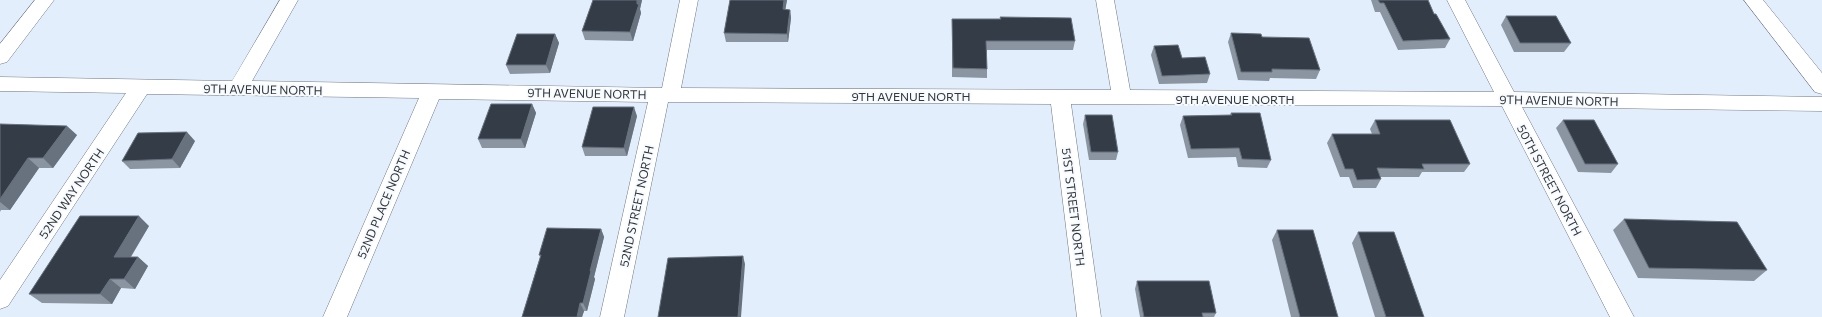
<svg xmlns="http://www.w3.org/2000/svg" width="1822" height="317" viewBox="0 0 1822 317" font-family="Commissioner,sans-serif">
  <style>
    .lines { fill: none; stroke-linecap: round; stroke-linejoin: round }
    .street-casing { stroke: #6c7683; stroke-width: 1 }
    .street { fill: #fff; fill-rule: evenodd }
    .wall { fill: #8b95a2 }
    .shaded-wall { fill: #68717e }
    .building { fill: #333c47; stroke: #68717e }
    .labels { text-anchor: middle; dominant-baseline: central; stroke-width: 4; stroke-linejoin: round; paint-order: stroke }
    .street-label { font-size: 12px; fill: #33373d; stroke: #f8fbfe }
  </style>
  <rect width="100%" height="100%" fill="#e3eefd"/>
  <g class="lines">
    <g class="street-casing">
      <path id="street" d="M 35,0 L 54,0 L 7,62 L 0,64 L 0,44 Z
        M 280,0 L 298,0 L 252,81 L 662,88 L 680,0 L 698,0 L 681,88 L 1111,90 L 1096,0 L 1114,0 L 1130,90 L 1494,92 L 1447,0 L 1465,0 L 1514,92 L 1822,97 L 1822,111 L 1522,107 L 1634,317 L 1610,317 L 1502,106 L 1071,104 L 1101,317 L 1077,317 L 1051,104 L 668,102 L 624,317 L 600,317 L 648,102 L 439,99 L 347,317 L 323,317 L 419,98 L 147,94 L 8,306 L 0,309 L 0,280 L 126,93 L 0,91 L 0,77 L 232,81 Z
        M 1744,0 L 1763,0 L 1822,73 L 1822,94 L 1815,92 Z"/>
    </g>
    <use href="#street" class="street"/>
  </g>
  <path class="wall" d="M 593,0 L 642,0 L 640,9 L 641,13 L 633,41 L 585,40 L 582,31 Z
    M 730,0 L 787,0 L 785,9 L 790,10 L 791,18 L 788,42 L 726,42 L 724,33 Z
    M 1371,0 L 1428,0 L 1434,14 L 1450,39 L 1445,48 L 1398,50 L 1380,12 L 1375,12 Z
    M 1506,16 L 1571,43 L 1564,52 L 1514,52 L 1501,25 Z
    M 1000,17 L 1075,41 L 1073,50 L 987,50 L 987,78 L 952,77 L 952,19 L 1000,19 Z
    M 1231,33 L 1262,37 L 1320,70 L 1316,79 L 1270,78 L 1269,81 L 1238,80 L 1228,42 Z
    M 555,34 L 559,43 L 550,73 L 510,74 L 506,65 Z
    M 1154,46 L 1182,58 L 1210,74 L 1207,83 L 1159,84 L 1151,55 Z
    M 532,104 L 536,113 L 525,148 L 482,148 L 478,139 Z
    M 1231,113 L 1271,160 L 1267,168 L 1238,167 L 1236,157 L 1188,158 L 1180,125 L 1183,116 L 1230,115 Z
    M 1085,115 L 1118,152 L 1116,160 L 1089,160 L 1083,124 Z
    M 637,116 L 627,156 L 585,156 L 582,147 Z
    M 1375,120 L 1470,164 L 1464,172 L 1422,172 L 1419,177 L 1380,177 L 1381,179 L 1376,188 L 1353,188 L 1349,177 L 1340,177 L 1327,143 L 1332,134 L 1372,134 L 1370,129 Z
    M 1563,120 L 1618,164 L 1611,173 L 1578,172 L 1556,128 Z
    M 0,124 L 77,135 L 53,168 L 39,168 L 10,210 L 1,210 L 0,212 Z
    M 195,141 L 180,168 L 130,169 L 122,161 Z
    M 1624,219 L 1767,270 L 1754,281 L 1638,278 L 1613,230 Z
    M 149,226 L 131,257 L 138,257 L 148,266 L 135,289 L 121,288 L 112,304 L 42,303 L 29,294 Z
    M 601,229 L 604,237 L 594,277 L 595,279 L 587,311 L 584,311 L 582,317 L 522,317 L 540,257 L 539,255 Z
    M 1277,230 L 1338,317 L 1291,317 L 1272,240 Z
    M 1358,232 L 1424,317 L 1375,317 L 1352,243 Z
    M 1137,281 L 1216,313 L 1214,317 L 1140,317 L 1135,289 Z"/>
  <path class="shaded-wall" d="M 637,0 L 642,0 L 640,9 L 641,13 L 633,41 L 630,32 Z
    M 784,0 L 787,0 L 784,18 L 783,9 Z
    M 790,10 L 791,18 L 788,42 L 787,34 Z
    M 555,34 L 559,43 L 550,73 L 546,65 Z
    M 532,104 L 536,113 L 525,148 L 521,139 Z
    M 634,107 L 637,116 L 627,156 L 624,148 Z
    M 67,126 L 77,135 L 53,168 L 43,158 Z
    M 187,132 L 195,141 L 180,168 L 172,159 Z
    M 28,158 L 39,168 L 10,210 L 0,202 L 0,199 Z
    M 139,216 L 149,226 L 125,266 L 114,257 Z
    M 601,229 L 604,237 L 594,277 L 595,279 L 587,311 L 583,303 L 590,271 Z
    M 743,256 L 745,264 L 741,317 L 738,317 Z
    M 138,257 L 148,266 L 135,289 L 124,279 Z
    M 110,279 L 121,288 L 112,304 L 100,294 Z
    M 580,303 L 584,311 L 582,317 L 577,317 Z"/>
  <path class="building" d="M 593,0 L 637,0 L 637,4 L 639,4 L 630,32 L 582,31 Z
    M 730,0 L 784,0 L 783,9 L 790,10 L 787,34 L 724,33 Z
    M 1378,0 L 1428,0 L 1434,14 L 1436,14 L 1450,39 L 1403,41 L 1384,3 L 1380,3 Z
    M 1506,16 L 1556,16 L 1571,43 L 1520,43 Z
    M 1000,17 L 1071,18 L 1075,41 L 986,41 L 987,69 L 953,68 L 952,19 L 1001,19 Z
    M 1231,33 L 1261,34 L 1262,37 L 1309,38 L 1320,70 L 1272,69 L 1272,72 L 1241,72 Z
    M 517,34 L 555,34 L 546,65 L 506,65 Z
    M 1178,45 L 1182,58 L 1205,57 L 1210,74 L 1162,76 L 1154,46 Z
    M 491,104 L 532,104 L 521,139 L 478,139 Z
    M 593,107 L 634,107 L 624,148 L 582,147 Z
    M 1231,113 L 1260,113 L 1271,160 L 1242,159 L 1239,148 L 1191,149 L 1183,116 L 1232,115 Z
    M 1085,115 L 1112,115 L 1118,152 L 1091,152 Z
    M 1375,120 L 1450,120 L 1470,164 L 1422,164 L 1424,169 L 1377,168 L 1381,179 L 1357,180 L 1353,169 L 1345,169 L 1332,134 L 1380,134 Z
    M 1563,120 L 1594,120 L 1618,164 L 1585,164 Z
    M 0,124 L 67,126 L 43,158 L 28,158 L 0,199 Z
    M 187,132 L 172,159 L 122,161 L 138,133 Z
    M 80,216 L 139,216 L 114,257 L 138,257 L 124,279 L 110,279 L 100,294 L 29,294 Z
    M 1624,219 L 1737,222 L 1767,270 L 1649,268 Z
    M 547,228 L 601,229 L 590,271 L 591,271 L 583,303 L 580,303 L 577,317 L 522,317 L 541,255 L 539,255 Z
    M 1277,230 L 1313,230 L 1338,317 L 1300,317 Z
    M 1358,232 L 1394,232 L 1424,317 L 1386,317 Z
    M 743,256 L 738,317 L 658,317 L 668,258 Z
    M 1137,281 L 1209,281 L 1216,313 L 1202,313 L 1203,317 L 1144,317 Z"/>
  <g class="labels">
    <g class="street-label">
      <text transform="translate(263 89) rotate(1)">9TH AVENUE NORTH</text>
      <text transform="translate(587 93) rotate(1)">9TH AVENUE NORTH</text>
      <text x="911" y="96">9TH AVENUE NORTH</text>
      <text x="1235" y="99">9TH AVENUE NORTH</text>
      <text transform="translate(1559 100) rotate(1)">9TH AVENUE NORTH</text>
      <text transform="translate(1550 180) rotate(62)">50TH STREET NORTH</text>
      <text transform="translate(71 193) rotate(-56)">52ND WAY NORTH</text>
      <text transform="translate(383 204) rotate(-67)">52ND PLACE NORTH</text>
      <text transform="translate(636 206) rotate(-78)">52ND STREET NORTH</text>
      <text transform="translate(1074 207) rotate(83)">51ST STREET NORTH</text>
    </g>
  </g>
</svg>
